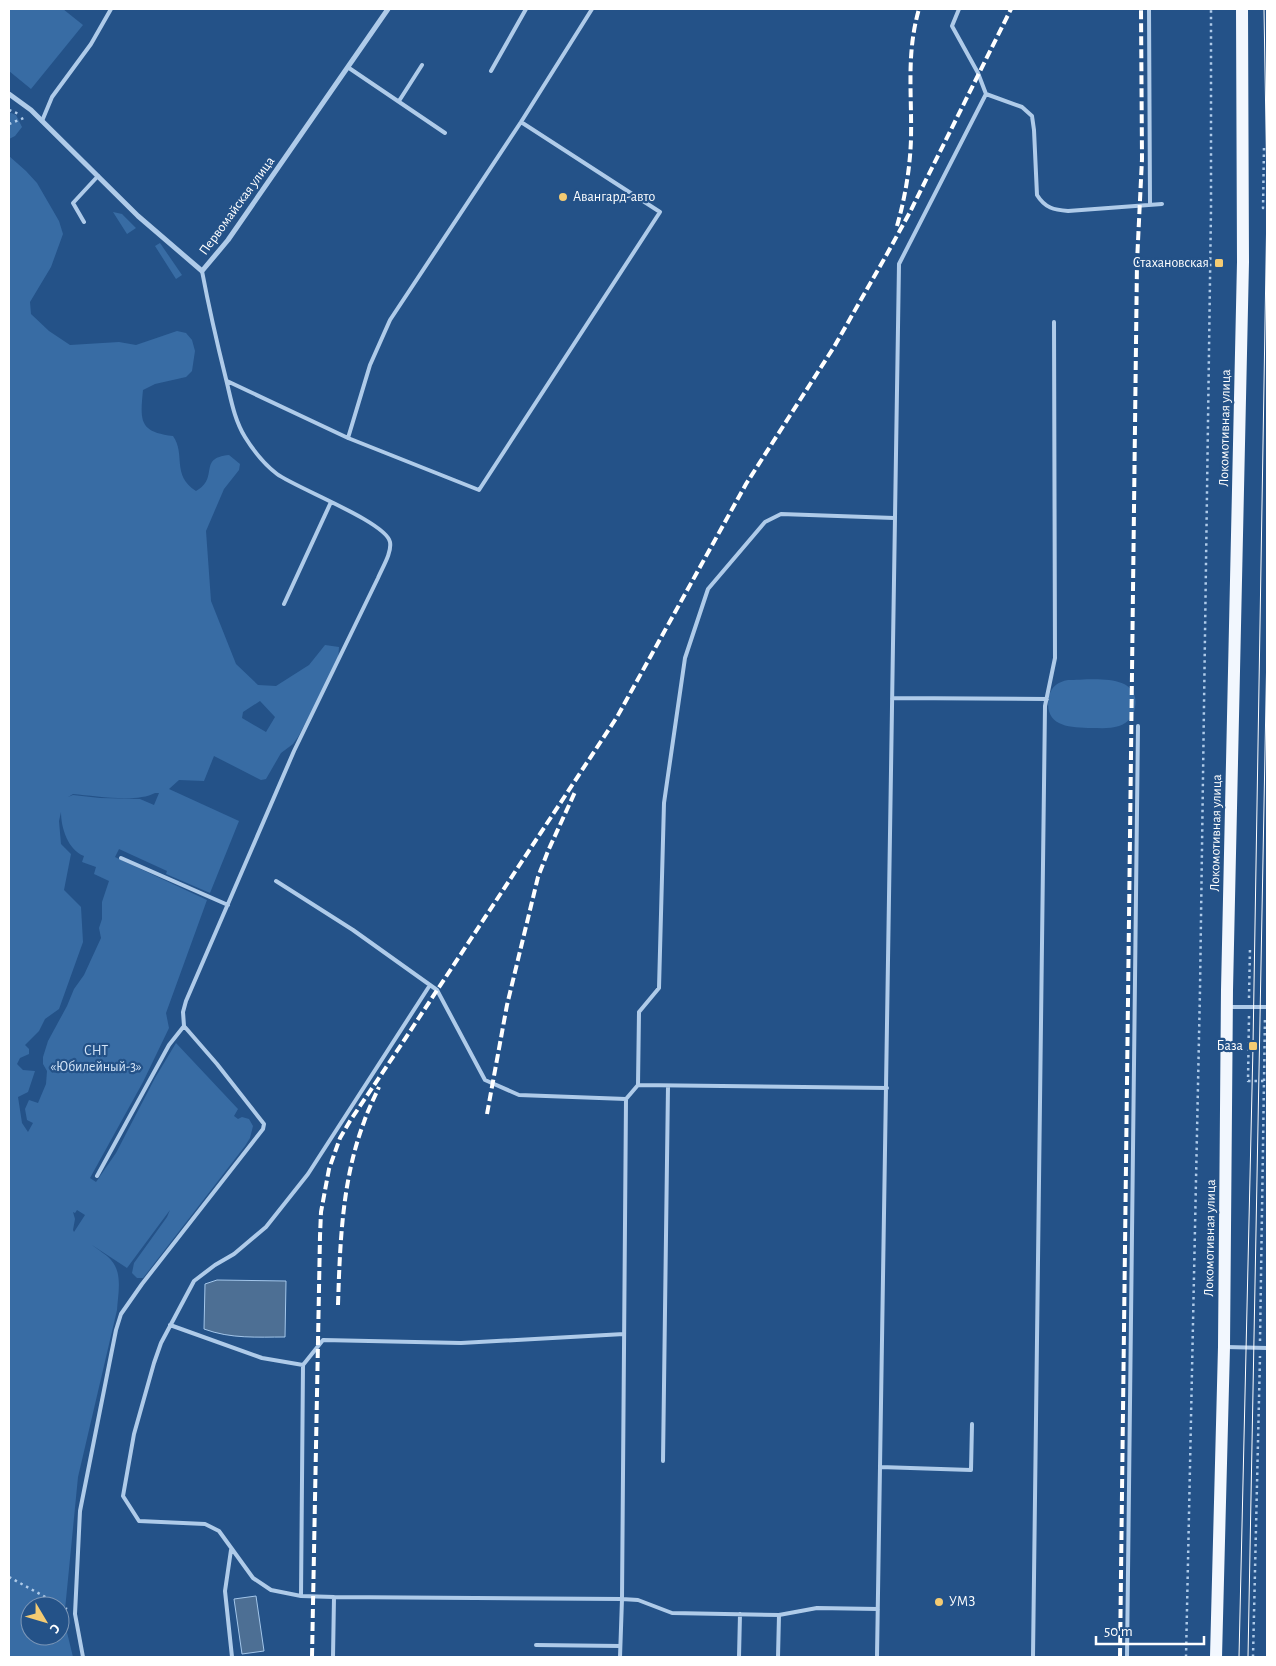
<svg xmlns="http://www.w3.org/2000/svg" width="1276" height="1666" viewBox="0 0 1276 1666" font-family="'Alegreya Sans',sans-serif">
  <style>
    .green { fill: #386ca4; fill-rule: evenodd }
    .water { fill: #4d6f94; stroke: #a3c6ea }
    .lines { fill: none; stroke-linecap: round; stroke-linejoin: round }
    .path { stroke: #afcbe9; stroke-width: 2.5; stroke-dasharray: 2.5 4; stroke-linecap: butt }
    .lane { stroke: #afcbe9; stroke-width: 4 }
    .street { stroke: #afcbe9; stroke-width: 5 }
    .primary { stroke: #f2f7fe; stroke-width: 12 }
    .tram { stroke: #fff; stroke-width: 1 }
    .rail { stroke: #fff; stroke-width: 4; stroke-dasharray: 9 4; stroke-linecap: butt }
    .poi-dot { fill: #f4cb72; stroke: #245288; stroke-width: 2 }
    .labels { text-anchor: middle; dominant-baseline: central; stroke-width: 4.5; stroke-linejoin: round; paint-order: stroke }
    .poi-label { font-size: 14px; fill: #fff; stroke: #245288; text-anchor: start }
    .street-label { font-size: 14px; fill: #fff; stroke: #245288 }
    .park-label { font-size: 14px; fill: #d3e4f7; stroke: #245288 }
  </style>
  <rect width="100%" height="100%" fill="#245288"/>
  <path class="green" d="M 9,9 L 63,9 L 83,25 L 31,89 L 9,71 Z
    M 9,112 L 16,115 L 22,127 L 15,136 L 9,139 Z
    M 9,156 L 26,171 L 37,183 L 59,221 L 63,234 L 51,267 L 30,302 L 31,314 L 49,331 L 70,345 L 119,342 L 136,345 L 177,331 L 186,333 L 192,340 L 195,351 L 192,371 L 186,377 L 155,384 L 143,390 C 140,421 139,432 173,436 C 186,454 171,475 196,491 C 220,478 197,458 229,455 L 240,464 L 239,470 L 224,489 L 206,531 L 211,601 L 236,664 L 258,685 L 276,686 L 309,665 L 325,645 L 339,647 L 338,661 L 298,737 L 293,744 L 281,753 L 266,779 L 261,780 L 214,756 L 204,781 L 179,780 L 169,789 L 239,821 L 210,893 L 166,874 L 167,871 L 119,849 L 115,857 L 207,900 L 166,1013 L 169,1028 L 143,1082 L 90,1178 L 96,1182 L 116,1153 L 155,1078 L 176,1043 L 238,1109 L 234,1116 L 238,1119 L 242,1117 L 249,1119 L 253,1126 L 250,1138 L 245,1146 L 143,1278 L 137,1278 L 132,1273 L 134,1263 L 167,1217 L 170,1210 L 127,1268 L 92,1245 C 98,1250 106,1254 111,1260 C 123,1273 118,1294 117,1310 L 78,1477 L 64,1620 L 73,1657 L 9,1657 ZM 260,701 L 275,717 L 266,732 L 242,718 L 243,712 ZM 155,793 L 159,793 L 154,805 L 140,799 L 100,798 L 73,795 L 68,797 L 73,794 C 95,796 137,803 155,793 ZM 61,812 C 61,828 68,850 84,856 L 82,862 L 96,867 L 94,874 L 109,881 L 102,902 L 102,919 L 99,928 L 101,938 L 84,975 L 74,989 L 67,1006 L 48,1041 L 43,1057 L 43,1064 L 47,1071 L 46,1084 L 38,1103 L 29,1100 L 25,1109 L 27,1120 L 33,1123 L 28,1132 L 22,1123 L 18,1097 L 28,1092 L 35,1071 L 23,1070 L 17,1064 L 20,1058 L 29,1054 L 29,1049 L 25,1045 L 39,1031 L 45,1019 L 59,1009 L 83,942 L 81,907 L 64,890 L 71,854 L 61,844 L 59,821 ZM 77,1210 L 85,1215 L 74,1232 L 73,1230 L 75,1219 L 73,1212 L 75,1213 ZM 30,1606 L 60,1606 L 60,1636 L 30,1636 Z
    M 113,212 L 122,214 L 136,228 L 127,234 Z
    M 160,243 L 182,275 L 176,279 L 155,246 Z
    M 1068,680 C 1089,680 1141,672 1135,707 C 1134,716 1128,723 1119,726 C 1110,729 1100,728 1092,728 C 1068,728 1043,726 1049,696 C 1052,686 1058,682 1068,680 Z"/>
  <path class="water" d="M 217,1280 L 286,1281 L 285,1337 C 257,1337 231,1339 204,1329 L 205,1284 Z
    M 256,1596 L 264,1651 L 242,1654 L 234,1599 Z"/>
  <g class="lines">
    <path class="path" d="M 9,110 L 19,114
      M 9,124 L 26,117
      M 1264,148 L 1263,208 L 1267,207
      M 1249,998 L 1250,948
      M 1249,1016 L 1248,1081 L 1264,1081
      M 1260,1341 L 1265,1016
      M 9,1577 L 67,1609
      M 1186,1657 L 1200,990 L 1211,209 L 1211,9
      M 1253,1657 L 1260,1356"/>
    <path class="lane" d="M 1149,9 L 1150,205
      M 349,68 L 445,133
      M 491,71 L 526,9
      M 986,94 L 1022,107 L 1032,116 L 1034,130 L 1037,195 C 1045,208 1054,210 1068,211 L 1162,204
      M 399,101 L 422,65
      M 42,121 L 52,97 L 91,44 L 111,9
      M 84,222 L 73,203 L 98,176
      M 227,381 L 348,438 L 479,490 L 660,212 L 521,122
      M 348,438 L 370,365 L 390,320 L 521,122 L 592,9
      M 284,604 L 331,502
      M 892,698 L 1047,699
      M 121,858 L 228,905
      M 276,881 L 353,930 L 437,990 L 485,1080 L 519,1095 L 626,1099 L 638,1085 L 639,1012 L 659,988 L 664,803 L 685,658 L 708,589 L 765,522 L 781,514 L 894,518
      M 1229,1007 L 1267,1007
      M 638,1085 L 887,1088
      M 97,1176 L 169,1045 L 184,1026
      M 170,1325 L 262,1358 L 303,1365
      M 1226,1347 L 1267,1348
      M 663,1461 L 668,1086
      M 880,1467 L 971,1470 L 972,1424
      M 231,1550 L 225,1591 L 232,1657
      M 301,1596 L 303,1365 L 323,1340 L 461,1343 L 624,1334
      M 334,1597 L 301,1596 L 271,1590 L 253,1578 L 219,1531 L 205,1524 L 139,1521 L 123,1496 L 134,1434 L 154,1363 L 161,1343 L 194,1281 L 215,1265 L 234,1254 L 266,1227 L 308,1174 L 430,985
      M 536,1645 L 620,1646
      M 83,1657 L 75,1614 L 80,1511 L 116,1330 L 121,1314 L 142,1284 L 263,1129 L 264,1124 L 217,1064 L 184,1026 L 183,1012 L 186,1001 L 294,751 L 378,578 C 382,568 392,553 390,542 C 386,522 296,488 277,474 C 264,464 253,450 245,437 C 234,419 231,399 226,379 C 217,343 209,308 202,271
      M 333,1657 L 334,1597 L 622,1599 L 626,1099
      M 620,1657 L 622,1599 L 638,1600 L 672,1613 L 779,1615 L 817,1608 L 878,1609
      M 739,1657 L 740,1614
      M 778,1657 L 779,1615
      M 877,1657 L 899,264 L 986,94 L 978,73 L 952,26 L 959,9
      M 1033,1657 L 1045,706 L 1055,658 L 1054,322
      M 1127,1657 L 1138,726"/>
    <path class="street" d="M 9,94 L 31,110 L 138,216 L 202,271 L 228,240 L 388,9"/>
    <path class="primary" d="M 1216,1657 L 1224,1347 L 1227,990 L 1243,262 L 1242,9"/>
    <path class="tram" d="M 1264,9 L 1267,190
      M 1239,1657 L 1253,1046 L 1267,204
      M 1248,1657 L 1267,646"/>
    <path class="rail" d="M 897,226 C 905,198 910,169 911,139 C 912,93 906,54 919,9
      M 487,1114 L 507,1005 L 538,877 L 548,851 L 575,792
      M 338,1305 C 340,1243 342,1180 364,1122 C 368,1110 374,1098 379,1087
      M 312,1657 L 320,1236 L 321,1212 L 329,1169 L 340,1138 L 350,1121 L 401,1045 L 617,717 L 746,484 L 834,347 L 887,254 L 910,212 L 1011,9
      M 1120,1657 L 1137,262 L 1142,159 L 1141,9"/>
  </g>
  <g class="poi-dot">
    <circle cx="563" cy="197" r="5"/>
    <rect x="1214" y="258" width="10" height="10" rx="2.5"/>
    <rect x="1248" y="1041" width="10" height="10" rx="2.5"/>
    <circle cx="939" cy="1602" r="5"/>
  </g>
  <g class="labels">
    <g class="poi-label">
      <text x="573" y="197">Авангард-авто</text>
      <text x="1209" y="263" text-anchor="end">Стахановская</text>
      <text x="1243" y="1046" text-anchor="end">База</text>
      <text x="949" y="1602">УМЗ</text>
    </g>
    <g class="street-label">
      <text transform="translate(237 206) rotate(-54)">Первомайская улица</text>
      <text transform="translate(1225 428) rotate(-89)">Локомотивная улица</text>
      <text transform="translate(1216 833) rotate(-89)">Локомотивная улица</text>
      <text transform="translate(1210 1238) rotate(-89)">Локомотивная улица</text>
    </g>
    <g class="park-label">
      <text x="96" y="1051">СНТ<tspan x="96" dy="16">«Юбилейный-3»</tspan></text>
    </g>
  </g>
  <rect width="1276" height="1666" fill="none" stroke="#ffffff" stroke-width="20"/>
  <g transform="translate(45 1621) rotate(128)"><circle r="24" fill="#245288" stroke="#7c97b8"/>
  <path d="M0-4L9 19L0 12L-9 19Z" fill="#f4cb72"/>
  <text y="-8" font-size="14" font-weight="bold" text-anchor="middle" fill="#ffffff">С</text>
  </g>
  <path d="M1096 1636v8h108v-8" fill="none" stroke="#ffffff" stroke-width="2.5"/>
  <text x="1104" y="1636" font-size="15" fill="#ffffff" stroke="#245288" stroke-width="4" paint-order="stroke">50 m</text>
</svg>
